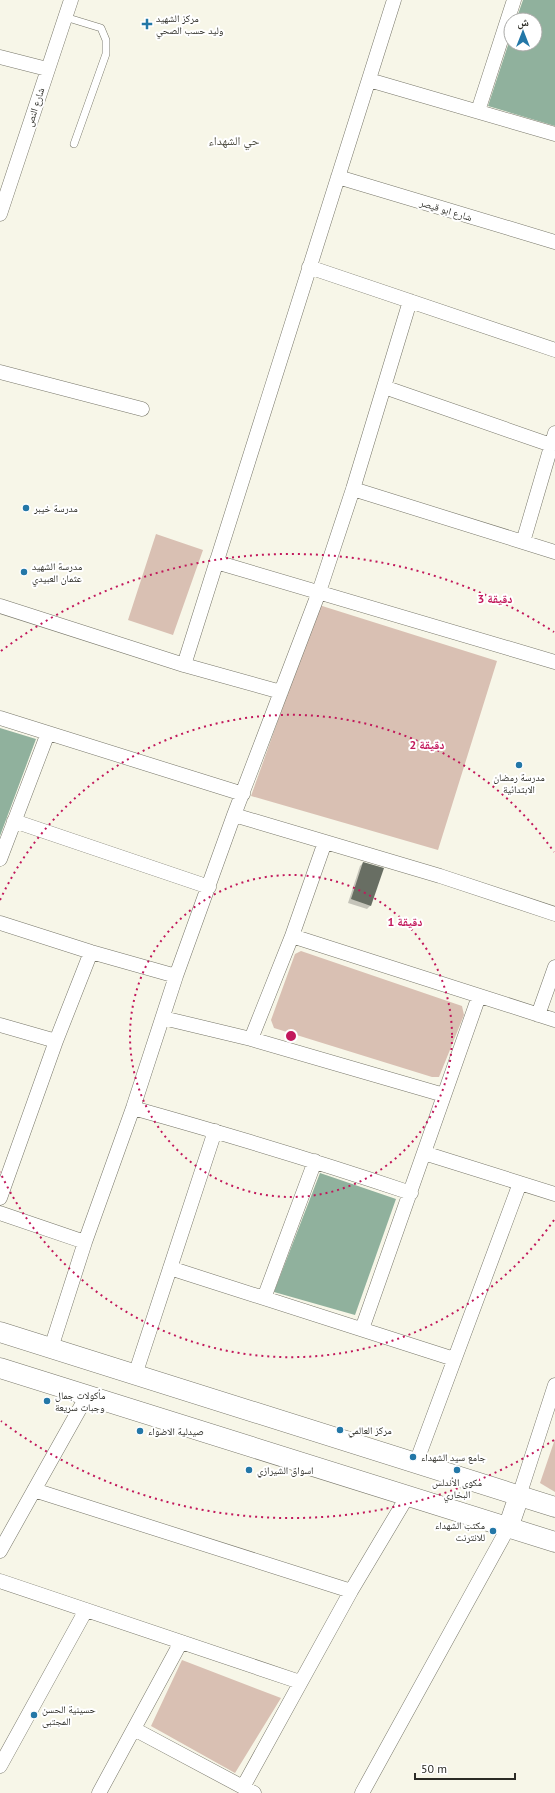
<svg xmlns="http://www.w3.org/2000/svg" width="555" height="1793" viewBox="0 0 555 1793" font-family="'PT Sans','Noto Naskh Arabic',sans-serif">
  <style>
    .green { fill: #d9c0b3 }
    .water { fill: #90b19d }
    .shadow { fill: #0003 }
    .building { fill: #686e63 }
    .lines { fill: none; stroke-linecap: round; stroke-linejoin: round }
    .lane-casing { stroke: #777669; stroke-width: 8 }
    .street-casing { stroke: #777669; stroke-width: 15 }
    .secondary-casing { stroke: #777669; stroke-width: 21 }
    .lane { stroke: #fff; stroke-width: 7 }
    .street { stroke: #fff; stroke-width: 14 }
    .secondary { stroke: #fff; stroke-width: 20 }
    .ring { fill: none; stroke: #c2185b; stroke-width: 2; stroke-dasharray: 2 4 }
    .poi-dot { fill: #2377a7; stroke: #fff; stroke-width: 1.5 }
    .labels { text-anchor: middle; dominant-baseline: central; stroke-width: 4; stroke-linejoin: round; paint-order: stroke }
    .poi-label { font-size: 10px; fill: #2b2b25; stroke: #fff; text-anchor: start }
    .street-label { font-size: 10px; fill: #2b2b25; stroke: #fff }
    .quarter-label { font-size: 12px; fill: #515044; stroke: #fff }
    .centre { fill: #c2185b; stroke: #fff; stroke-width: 2 }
    .ring-label { font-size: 12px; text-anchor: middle; font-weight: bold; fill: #c2185b; stroke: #fff; stroke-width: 4; stroke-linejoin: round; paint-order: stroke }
  </style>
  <rect width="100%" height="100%" fill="#f7f6e8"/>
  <path class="green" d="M 156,534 L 203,550 L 173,635 L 128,620 Z
    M 319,605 L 497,661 L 438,850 L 251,796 Z
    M 301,951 L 462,1006 L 464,1015 L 439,1077 L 432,1077 L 274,1028 L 271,1020 L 295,954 Z
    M 555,1439 L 555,1492 L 540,1483 Z
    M 182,1660 L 281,1698 L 235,1773 L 151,1726 Z"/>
  <path class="water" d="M 523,0 L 555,0 L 555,126 L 488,106 L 511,36 L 511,44 L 535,44 L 535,20 L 516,20 Z
    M 0,728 L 36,739 L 0,836 Z
    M 320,1173 L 396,1199 L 355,1315 L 274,1292 Z"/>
  <path class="shadow" d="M 363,863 L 370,906 L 367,909 L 348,903 L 360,866 Z"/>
  <path class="building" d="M 363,862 L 384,868 L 371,906 L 351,899 Z"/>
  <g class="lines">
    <g class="lane-casing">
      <path id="lane" d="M 65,17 L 101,28 L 106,40 L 106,54 L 74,144"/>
    </g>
    <g class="street-casing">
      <path id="street" d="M 0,57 L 47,69
        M 369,80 L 555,134
        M 478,111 L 514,0
        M 338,177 L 555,242
        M 0,214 L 71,0
        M 309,267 L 555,350
        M 0,372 L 142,409
        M 384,387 L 551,445
        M 353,489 L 555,552
        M 523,542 L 555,433
        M 216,562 L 555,662
        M 0,606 L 184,665 L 394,0
        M 184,665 L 281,692
        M 0,718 L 243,794
        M 234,815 L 440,876 L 555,914
        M 14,821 L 209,887
        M 0,859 L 48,733
        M 0,923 L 91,952 L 176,976
        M 292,936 L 325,842
        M 538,1015 L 555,967
        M 163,1018 L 251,1039 L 444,1095
        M 0,1025 L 56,1041
        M 251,1039 L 292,936 L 555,1020
        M 133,1108 C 226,1134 319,1162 411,1193
        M 424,1153 L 555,1194
        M 0,1198 L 56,1041 L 91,952
        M 0,1213 L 85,1242
        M 170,1268 L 454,1359
        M 264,1298 L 315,1161
        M 362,1329 L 479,996
        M 51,1348 L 85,1242 L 133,1108 L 176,976 L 234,815 L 319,592 L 353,489 L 410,301
        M 135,1375 L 215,1131
        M 416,1463 L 520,1183
        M 34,1490 L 351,1591
        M 519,1496 L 555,1385
        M 0,1551 L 88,1394
        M 0,1581 L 300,1682
        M 134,1729 L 254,1793
        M 0,1766 L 86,1610
        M 243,1787 L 351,1591 L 407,1497
        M 99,1793 L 181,1642
        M 362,1793 L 508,1528"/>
    </g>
    <g class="secondary-casing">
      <path id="secondary" d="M 0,1332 L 555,1507
        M 0,1368 L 555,1542
        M 508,1528 L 519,1496"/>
    </g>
    <use href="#lane" class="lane"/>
    <use href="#street" class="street"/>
    <use href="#secondary" class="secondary"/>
  </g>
  <g class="ring">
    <circle cx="291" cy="1036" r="161"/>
    <path d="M554 1220A321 321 0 0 1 0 1172M0 900A321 321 0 0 1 554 852"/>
    <path d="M554 1440A482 482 0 0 1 1 1421M1 651A482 482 0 0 1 554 632"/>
  </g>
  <g class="poi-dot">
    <path d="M145 18h4v4h4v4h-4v4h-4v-4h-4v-4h4z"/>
    <circle cx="26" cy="508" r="4"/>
    <circle cx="24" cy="572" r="4"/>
    <circle cx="519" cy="765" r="4"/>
    <circle cx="47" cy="1401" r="4"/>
    <circle cx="340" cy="1430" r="4"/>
    <circle cx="140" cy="1431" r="4"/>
    <circle cx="413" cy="1457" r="4"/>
    <circle cx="249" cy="1470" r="4"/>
    <circle cx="457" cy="1470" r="4"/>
    <circle cx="493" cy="1531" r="4"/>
    <circle cx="34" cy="1715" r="4"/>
  </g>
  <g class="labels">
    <g class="poi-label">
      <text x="156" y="18">مركز الشهيد<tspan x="156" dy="12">وليد حسب الصحي</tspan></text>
      <text x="34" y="508">مدرسة خيبر</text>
      <text x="32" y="566">مدرسة الشهيد<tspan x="32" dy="12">عثمان العبيدي</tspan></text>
      <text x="519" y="777" text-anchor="middle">مدرسة رمضان<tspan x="519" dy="12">الابتدائية</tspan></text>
      <text x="55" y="1395">مأكولات جمال<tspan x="55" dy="12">وجبات سريعة</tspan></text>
      <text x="348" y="1430">مركز العالمي</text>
      <text x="148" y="1431">صيدلية الاضواء</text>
      <text x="421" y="1457">جامع سيد الشهداء</text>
      <text x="257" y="1470">اسواق الشيرازي</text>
      <text x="457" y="1482" text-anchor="middle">مكوى الأندلس<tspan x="457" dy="12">البخاري</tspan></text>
      <text x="485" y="1525" text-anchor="end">مكتب الشهداء<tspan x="485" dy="12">للانترنت</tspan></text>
      <text x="42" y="1709">حسينية الحسن<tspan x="42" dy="12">المجتبى</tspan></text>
    </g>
    <g class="street-label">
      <text transform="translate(35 107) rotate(-72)">شارع النص</text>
      <text transform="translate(446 210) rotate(17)">شارع ابو قيصر</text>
    </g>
    <g class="quarter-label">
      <text x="234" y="140">حي الشهداء</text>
    </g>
  </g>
  <circle cx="291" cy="1036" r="6" class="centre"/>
  <g class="ring-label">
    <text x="495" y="603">3 دقيقة</text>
    <text x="427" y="749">2 دقيقة</text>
    <text x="405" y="926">1 دقيقة</text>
  </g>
  <g transform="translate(523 32)"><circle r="19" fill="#ffffff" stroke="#aaaaa8"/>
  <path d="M0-3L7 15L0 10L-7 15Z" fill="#2377a7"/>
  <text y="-6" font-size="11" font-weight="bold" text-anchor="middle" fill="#2b2b25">ش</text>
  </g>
  <path d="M415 1773v6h100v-6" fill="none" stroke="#2b2b25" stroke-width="2"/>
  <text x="421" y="1773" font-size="12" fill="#2b2b25" stroke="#ffffff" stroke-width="3" paint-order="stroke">50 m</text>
</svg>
